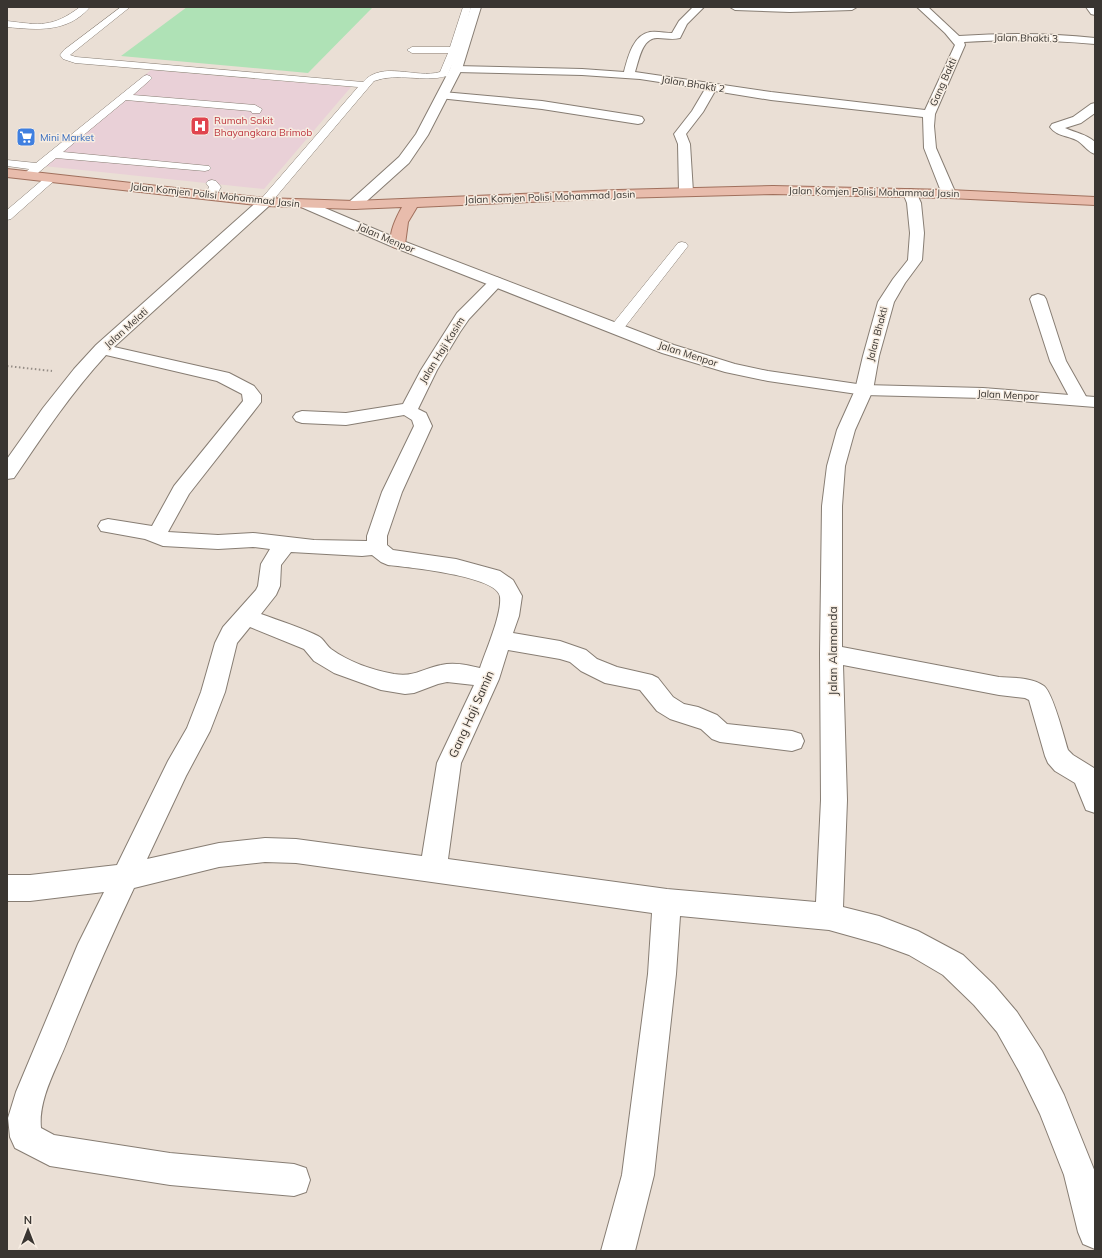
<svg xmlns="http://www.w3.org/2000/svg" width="1102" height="1258" viewBox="0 0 1102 1258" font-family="Mulish,sans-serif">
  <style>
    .medical { fill: #e9d0d7 }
    .green { fill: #afe2b6 }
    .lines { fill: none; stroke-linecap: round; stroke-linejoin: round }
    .service-casing { stroke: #877d73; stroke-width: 1 }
    .minor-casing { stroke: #877d73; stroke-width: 2 }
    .tertiary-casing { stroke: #877d73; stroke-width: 2 }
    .primary-casing { stroke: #a0705d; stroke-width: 2 }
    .path { stroke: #958d86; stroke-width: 2; stroke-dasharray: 1.5 2.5; stroke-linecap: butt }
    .service { fill: #fff; fill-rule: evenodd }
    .minor { fill: #fff; fill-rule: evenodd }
    .tertiary { fill: #fff; fill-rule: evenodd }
    .primary { fill: #e8bcac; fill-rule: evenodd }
    .labels { text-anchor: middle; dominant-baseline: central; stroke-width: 3; stroke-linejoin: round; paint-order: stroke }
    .far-street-label { font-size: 10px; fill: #393531; stroke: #f7ede2 }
    .far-health-label { font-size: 10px; fill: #be3a42; stroke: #f7ede2; text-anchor: start }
    .far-shop-label { font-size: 10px; fill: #366cbe; stroke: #f7ede2; text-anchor: start }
    .street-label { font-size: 12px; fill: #393531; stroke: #f7ede2 }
  </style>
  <rect width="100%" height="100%" fill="#eadfd5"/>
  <path class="medical" d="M 151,70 L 351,87 L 264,189 L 34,165 Z"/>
  <path class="green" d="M 187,7 L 373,7 L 308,73 L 121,56 Z"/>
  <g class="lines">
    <g class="service-casing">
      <path id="service" d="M 80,7 L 90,7 C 68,33 37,30 7,27 L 7,21 C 40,25 52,28 80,7 Z
        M 121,7 L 130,7 L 70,55 L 76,57 L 363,82 C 382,60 416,79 440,72 L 448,53 L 412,53 L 407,50 L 412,47 L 450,47 L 463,7 L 471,7 L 459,50 L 447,76 C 423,83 398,72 374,81 L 269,205 L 261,205 L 259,202 L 261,199 L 358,87 L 75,63 L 63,59 L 60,55 L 64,50 Z
        M 147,75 L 150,76 L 152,78 L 150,80 L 133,95 L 255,105 L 262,109 L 260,113 L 252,113 L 251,111 L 126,100 L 63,152 L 209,166 L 211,168 L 209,170 L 205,171 L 56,158 L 33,177 L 25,177 L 23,175 L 29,169 L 7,166 L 7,160 L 36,163 L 144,76 Z
        M 51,175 L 55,176 L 57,178 L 55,180 L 11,219 L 7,220 L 7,210 L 47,176 Z
        M 212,180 L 216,181 L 221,187 L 215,198 L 207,198 L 205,196 L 209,187 L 206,183 L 208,181 Z
        M 682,242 L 686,243 L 688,246 L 621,332 L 616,333 L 611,332 L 609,329 L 611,326 L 678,243 Z"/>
    </g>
    <g class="minor-casing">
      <path id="minor" d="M 693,7 L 704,7 L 687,24 L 680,38 C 672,40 665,38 658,38 C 642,37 639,60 635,72 L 771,92 L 925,110 L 955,45 L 945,33 L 917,7 L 928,7 L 959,36 C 1004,33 1050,33 1095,38 L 1095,44 C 1051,40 1007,39 964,42 L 965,45 L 935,114 L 934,126 L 936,148 L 956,194 L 954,197 L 944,197 L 942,194 L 924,148 L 923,117 L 771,100 L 715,91 L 703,112 L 686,134 L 690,144 L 693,192 L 691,195 L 681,195 L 679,192 L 678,144 L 674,134 L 692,111 L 705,89 L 640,79 L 582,75 L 456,72 L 450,69 L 456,66 L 582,69 L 624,72 C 628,57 633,35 650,32 C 658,31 665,33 672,33 L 679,21 Z
        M 730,7 L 857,7 L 852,10 L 790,12 L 735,10 Z
        M 1086,7 L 1095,7 L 1095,15 L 1091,14 Z
        M 443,92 L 542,101 L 638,116 L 642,117 L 644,120 L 642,123 L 638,124 L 542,109 L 439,98 L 437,96 L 439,94 Z
        M 1095,103 L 1095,113 L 1081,123 L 1065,128 C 1076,133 1086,134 1095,142 L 1095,154 C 1088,152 1084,145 1078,141 C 1068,135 1057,137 1050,127 L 1052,124 L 1073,117 L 1091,104 Z
        M 910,189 L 915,190 L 921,203 L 924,233 L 922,260 L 905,283 L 894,302 L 879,356 L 873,390 L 855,430 L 845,466 L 842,506 L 842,647 L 999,677 C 1013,678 1032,677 1044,686 C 1053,693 1064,737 1068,750 L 1073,755 L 1094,768 L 1095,771 L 1095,813 L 1086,810 L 1075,783 L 1055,771 L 1048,763 L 1045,756 L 1029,700 L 1025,698 L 999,695 L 843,665 L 847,800 L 843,907 L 879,916 L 918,931 L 963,955 L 994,985 L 1017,1012 L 1042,1051 L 1064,1095 L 1095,1172 L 1095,1249 L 1083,1244 L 1078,1232 L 1064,1175 L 1040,1114 L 1020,1073 L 997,1032 L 974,1005 L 943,975 L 909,955 L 879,944 L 829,930 L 680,916 L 676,974 L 654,1175 L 635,1251 L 601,1251 L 622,1175 L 648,974 L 652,913 L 296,863 L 265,862 L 219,867 L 134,888 C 110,939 87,991 66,1044 C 56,1069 38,1100 41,1128 L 54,1135 L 170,1153 L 294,1164 L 306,1168 L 310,1180 L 306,1192 L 294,1196 L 170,1185 L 50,1166 L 15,1148 L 10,1137 L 8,1118 L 16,1092 L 78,944 L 104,892 L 30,901 L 7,901 L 7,875 L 30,875 L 117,865 L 168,761 L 187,728 L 201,692 L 215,643 L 223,627 L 256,590 L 258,586 L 261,564 L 270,549 L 253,547 L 218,549 L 163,546 L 145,539 L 101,531 L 98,526 L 101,521 L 108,519 L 152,526 L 174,486 L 243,401 L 242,394 L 217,381 L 106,355 C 71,393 43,435 14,478 L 7,479 L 7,459 L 43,408 L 74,369 L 96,345 L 260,199 L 265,198 L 270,199 L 272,202 L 270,205 L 114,347 L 229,373 L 254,386 L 261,395 L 261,402 L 258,406 L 189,494 L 168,532 L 218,535 L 253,533 L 314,540 L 367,541 L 367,536 L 382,492 L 414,426 L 412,420 L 404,415 L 346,425 L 302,423 L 296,421 L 293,417 L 296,413 L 302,411 L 346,413 L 403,404 L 421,370 L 457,313 L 491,279 L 496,277 L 501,279 L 504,282 L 501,285 L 469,319 L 460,332 L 437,370 L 418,409 L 426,413 L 432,426 L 402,492 L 387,536 L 387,545 L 393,550 L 456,559 L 500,571 L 513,580 L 522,596 L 519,616 L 513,633 L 560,641 L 586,650 L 597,659 L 617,667 L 652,675 L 658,678 L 673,697 L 684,704 L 698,707 L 717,715 L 727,724 L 792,731 L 801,734 L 804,741 L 801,748 L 792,751 L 720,742 L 712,739 L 701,729 L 670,719 L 657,711 L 640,690 L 605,683 L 581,671 L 570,662 L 560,659 L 508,650 L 499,679 L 461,763 L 448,859 L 667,889 L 816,902 L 821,800 L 820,654 L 822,506 L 827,466 L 837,430 L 855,390 L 863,356 L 878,302 L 893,279 L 908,260 L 910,233 L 907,203 L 903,193 L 905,190 ZM 291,552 L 362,556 L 372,555 L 381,562 L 388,565 C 406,567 499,576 500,597 C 502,614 486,650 480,668 C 467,665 454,662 441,665 C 421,669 416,677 394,674 C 372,670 349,662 331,649 C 326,645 324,639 318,636 C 300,627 280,621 261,614 L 276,595 L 280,586 L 281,565 ZM 250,627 L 304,649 L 314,661 L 334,673 L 381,690 L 405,694 L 414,693 L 438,684 L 447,682 L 474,685 L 437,763 L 422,856 L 296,839 L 265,838 L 219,843 L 147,859 L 186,776 L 210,731 L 225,692 L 237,643 Z
        M 1038,294 L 1044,296 L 1046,299 L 1066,361 L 1088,400 L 1085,404 L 1079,405 L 1073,404 L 1050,361 L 1030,299 L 1032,296 Z"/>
    </g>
    <g class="tertiary-casing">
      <path id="tertiary" d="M 471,7 L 481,7 L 462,69 L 428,135 L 409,163 L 359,208 L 354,209 L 349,208 L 347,205 L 349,202 L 399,157 L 416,134 L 450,69 Z
        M 306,200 L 403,241 L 674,345 L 735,364 L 768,371 L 864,385 L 983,388 L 1095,397 L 1095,407 L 983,398 L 864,395 L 768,381 L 725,372 L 662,353 L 393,247 L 301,207 L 299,204 L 301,201 Z"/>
    </g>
    <g class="primary-casing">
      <path id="primary" d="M 7,169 L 265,198 L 354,201 L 618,190 L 773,186 L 949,190 L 1095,197 L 1095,205 L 949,198 L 773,194 L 618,198 L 417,207 L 408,222 L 405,244 L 403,247 L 398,248 L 393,247 C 386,237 397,216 402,207 L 354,209 L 265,206 L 7,177 Z"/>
    </g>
    <path class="path" d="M 7,366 L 52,371"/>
    <use href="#service" class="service"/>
    <use href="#minor" class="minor"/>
    <use href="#tertiary" class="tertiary"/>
    <use href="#primary" class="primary"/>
  </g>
  <defs>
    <g id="hospital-square" transform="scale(1)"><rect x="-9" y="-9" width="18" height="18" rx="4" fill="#e0444e" stroke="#f7ede2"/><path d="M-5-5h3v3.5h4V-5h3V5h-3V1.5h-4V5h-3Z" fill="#fff"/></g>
    <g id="supermarket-square" transform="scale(1)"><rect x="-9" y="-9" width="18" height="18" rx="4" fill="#3f7fe0" stroke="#f7ede2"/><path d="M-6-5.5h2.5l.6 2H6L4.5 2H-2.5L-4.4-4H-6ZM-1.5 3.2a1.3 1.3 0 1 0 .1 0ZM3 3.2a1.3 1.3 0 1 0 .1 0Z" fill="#fff"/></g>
  </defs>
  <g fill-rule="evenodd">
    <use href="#hospital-square" x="200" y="126"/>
    <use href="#supermarket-square" x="26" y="137"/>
  </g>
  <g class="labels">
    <g class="far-street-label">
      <text transform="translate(1026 38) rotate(1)">Jalan Bhakti 3</text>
      <text transform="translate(943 82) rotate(-66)">Gang Bakti</text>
      <text transform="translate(693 84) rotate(9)">Jalan Bhakti 2</text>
      <text transform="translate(874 192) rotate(1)">Jalan Komjen Polisi Mohammad Jasin</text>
      <text transform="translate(215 195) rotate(6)">Jalan Komjen Polisi Mohammad Jasin</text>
      <text transform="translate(550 197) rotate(-2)">Jalan Komjen Polisi Mohammad Jasin</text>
      <text transform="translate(386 238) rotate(23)">Jalan Menpor</text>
      <text transform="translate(126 328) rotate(-42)">Jalan Melati</text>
      <text transform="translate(877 334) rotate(-75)">Jalan Bhakti</text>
      <text transform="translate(442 350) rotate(-58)">Jalan Haji Kasim</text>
      <text transform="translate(688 354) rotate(18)">Jalan Menpor</text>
      <text transform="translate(1008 395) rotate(3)">Jalan Menpor</text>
    </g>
    <g class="far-health-label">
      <text x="214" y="120">Rumah Sakit<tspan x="214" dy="12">Bhayangkara Brimob</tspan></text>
    </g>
    <g class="far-shop-label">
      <text x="40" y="137">Mini Market</text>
    </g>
    <g class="street-label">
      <text transform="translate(832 651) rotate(-90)">Jalan Alamanda</text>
      <text transform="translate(471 714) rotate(-66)">Gang Haji Samin</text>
    </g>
  </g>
  <rect width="1102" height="1258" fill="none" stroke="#393531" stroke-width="16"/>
  <g transform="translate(28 1230)" stroke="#f7ede2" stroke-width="3" paint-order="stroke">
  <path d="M0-3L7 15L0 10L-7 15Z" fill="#393531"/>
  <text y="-6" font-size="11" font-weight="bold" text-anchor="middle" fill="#393531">N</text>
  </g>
</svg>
